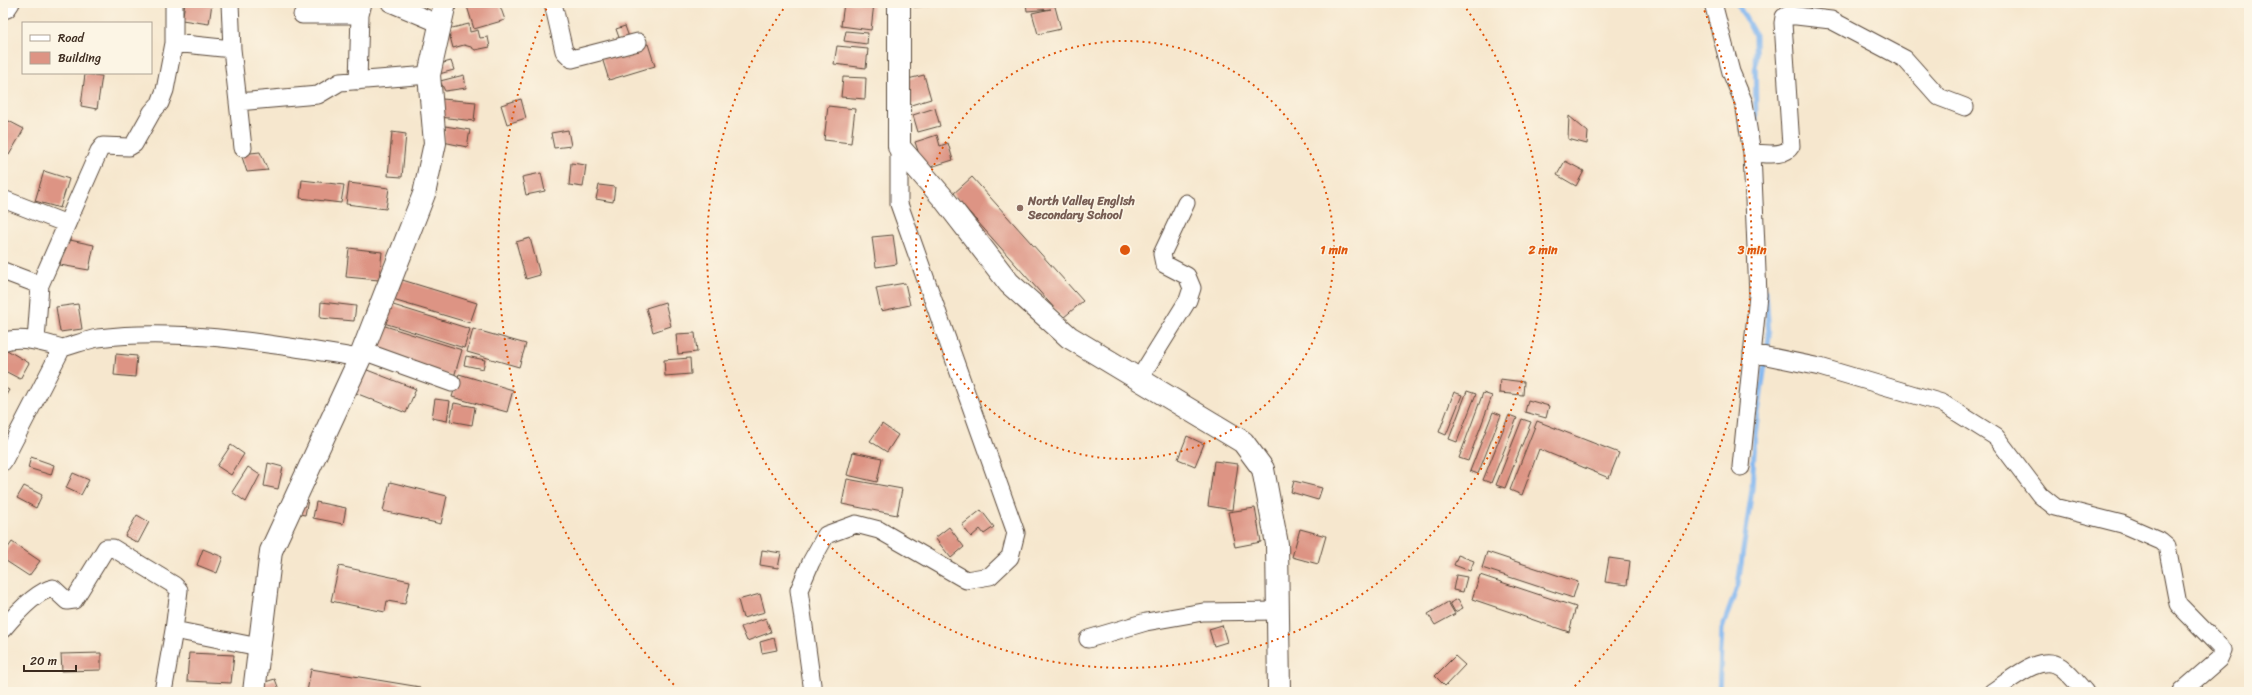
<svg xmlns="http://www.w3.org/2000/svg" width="2252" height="695" viewBox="0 0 2252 695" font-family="Sriracha,sans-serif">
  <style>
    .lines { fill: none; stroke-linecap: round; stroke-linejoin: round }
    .stream { stroke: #83b7f0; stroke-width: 5 }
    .building { fill: #dd9484 }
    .street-casing { stroke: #574638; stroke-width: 19 }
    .secondary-casing { stroke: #574638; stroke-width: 24 }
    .street { stroke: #fff; stroke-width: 17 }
    .secondary { stroke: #fff; stroke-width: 22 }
    .ring { fill: none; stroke: #df570d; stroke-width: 2; stroke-dasharray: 2 4 }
    .education-dot { fill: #8d6e63; stroke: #fcf5e5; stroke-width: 1.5 }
    .labels { text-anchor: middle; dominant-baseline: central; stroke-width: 3; stroke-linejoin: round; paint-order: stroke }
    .education-label { font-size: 12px; font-weight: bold; fill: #785e54; stroke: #fcf5e5; text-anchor: start }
    .centre { fill: #df570d; stroke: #fcf5e5; stroke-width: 2 }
    .ring-label { font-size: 12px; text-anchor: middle; font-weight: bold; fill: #df570d; stroke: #fcf5e5; stroke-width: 3; stroke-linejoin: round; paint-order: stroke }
  </style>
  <rect width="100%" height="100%" fill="#fcf5e5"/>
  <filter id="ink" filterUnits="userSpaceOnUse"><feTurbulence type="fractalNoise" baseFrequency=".025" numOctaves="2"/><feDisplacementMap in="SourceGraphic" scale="8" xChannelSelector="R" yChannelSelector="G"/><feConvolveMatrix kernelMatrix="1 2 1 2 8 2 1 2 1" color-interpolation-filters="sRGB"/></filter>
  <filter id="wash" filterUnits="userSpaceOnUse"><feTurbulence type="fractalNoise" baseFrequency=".012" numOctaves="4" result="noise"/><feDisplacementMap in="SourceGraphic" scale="16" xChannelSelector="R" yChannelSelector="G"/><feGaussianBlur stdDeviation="0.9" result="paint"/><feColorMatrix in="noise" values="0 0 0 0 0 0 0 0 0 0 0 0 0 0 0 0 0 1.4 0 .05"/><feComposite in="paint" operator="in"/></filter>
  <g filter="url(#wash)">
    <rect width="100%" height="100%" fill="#f6e7ce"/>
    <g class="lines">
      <path class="stream" d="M 1737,3 L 1755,35 L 1756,129
        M 1719,692 L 1722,629 L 1738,585 L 1752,489 L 1755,436 L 1769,336 L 1766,291"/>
    </g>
    <g id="blocks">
      <path class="building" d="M 185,3 L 212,3 L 209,24 L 182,20 Z
        M 466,3 L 499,3 L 505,20 L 474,29 Z
        M 844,3 L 874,3 L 871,30 L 841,26 Z
        M 913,3 L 931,3 L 931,6 L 914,7 Z
        M 1026,3 L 1054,3 L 1061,29 L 1038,34 L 1032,13 L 1051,9 L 1027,11 Z
        M 469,24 L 470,32 L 478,30 L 480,38 L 488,37 L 490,47 L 475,50 L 471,47 L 464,45 L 453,48 L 448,29 Z
        M 625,26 L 630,40 L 621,43 L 616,29 Z
        M 846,31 L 868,33 L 867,44 L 844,41 Z
        M 648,44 L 655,66 L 609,80 L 602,58 Z
        M 837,46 L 868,49 L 866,68 L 834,64 Z
        M 451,61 L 454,70 L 439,74 L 436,65 Z
        M 85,74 L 102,76 L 97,109 L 81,106 Z
        M 464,75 L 466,88 L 445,91 L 440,81 Z
        M 924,75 L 931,99 L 911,105 L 904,80 Z
        M 843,77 L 866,78 L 865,99 L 841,97 Z
        M 442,99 L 476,102 L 474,121 L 440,117 Z
        M 521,99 L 526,118 L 507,124 L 501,105 Z
        M 828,106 L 855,109 L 851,143 L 824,140 Z
        M 935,108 L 940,126 L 918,132 L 913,115 Z
        M 1569,116 L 1588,132 L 1587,144 L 1568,139 Z
        M 3,118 L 24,129 L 9,155 L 3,152 Z
        M 445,126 L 470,130 L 467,147 L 443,142 Z
        M 568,130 L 571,146 L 554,148 L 551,133 Z
        M 392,132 L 406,134 L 402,177 L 388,176 Z
        M 937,135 L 940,146 L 948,143 L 953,160 L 924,169 L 915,142 Z
        M 260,152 L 268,170 L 247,172 L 241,154 Z
        M 1565,161 L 1584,171 L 1576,186 L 1557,175 Z
        M 571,163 L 586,165 L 583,187 L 569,185 Z
        M 44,171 L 69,179 L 60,208 L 35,201 Z
        M 541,173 L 545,191 L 526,195 L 522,177 Z
        M 972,177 L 1083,301 L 1063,318 L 953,194 Z
        M 302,180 L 344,185 L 341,203 L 300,198 Z
        M 349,183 L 389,188 L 386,209 L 346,204 Z
        M 599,185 L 615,187 L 613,202 L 596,199 Z
        M 893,235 L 897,264 L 876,267 L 872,237 Z
        M 530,238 L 540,275 L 526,279 L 516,242 Z
        M 65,239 L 94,245 L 89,270 L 60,265 Z
        M 349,248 L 382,252 L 379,280 L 346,277 Z
        M 399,279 L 477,303 L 470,323 L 393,300 Z
        M 905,283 L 910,305 L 881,311 L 876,288 Z
        M 321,302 L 356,306 L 354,321 L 320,318 Z
        M 665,302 L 671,326 L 653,332 L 646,308 Z
        M 78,304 L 82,329 L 60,332 L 56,307 Z
        M 390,304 L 470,329 L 464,348 L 384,323 Z
        M 382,325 L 462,350 L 454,377 L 374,352 Z
        M 473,329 L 526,344 L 519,367 L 467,352 Z
        M 695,333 L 697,352 L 678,354 L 676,334 Z
        M 7,350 L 29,363 L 20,379 L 3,370 L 3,357 Z
        M 116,354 L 137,356 L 135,377 L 114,375 Z
        M 466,356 L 485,360 L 483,369 L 464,365 Z
        M 690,358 L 691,374 L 665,376 L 664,360 Z
        M 362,368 L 416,389 L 406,413 L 353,392 Z
        M 459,374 L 513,390 L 507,412 L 452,397 Z
        M 1500,379 L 1524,382 L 1523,395 L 1499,393 Z
        M 3,387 L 9,390 L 3,400 Z
        M 1467,391 L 1476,394 L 1457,442 L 1449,439 Z
        M 1454,392 L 1462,395 L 1446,435 L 1439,432 Z
        M 1483,393 L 1492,396 L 1468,461 L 1459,458 Z
        M 435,399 L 450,401 L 447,421 L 432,418 Z
        M 1528,400 L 1549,406 L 1546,418 L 1525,412 Z
        M 454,403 L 475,407 L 472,425 L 450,421 Z
        M 1493,412 L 1501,415 L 1478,474 L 1470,471 Z
        M 1509,415 L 1517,418 L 1491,483 L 1483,480 Z
        M 1522,419 L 1531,422 L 1505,488 L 1496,485 Z
        M 1537,421 L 1619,453 L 1609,478 L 1539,449 L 1522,495 L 1510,490 Z
        M 882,424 L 898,435 L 887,452 L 870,441 Z
        M 1187,436 L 1204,444 L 1195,466 L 1178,459 Z
        M 231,445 L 244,454 L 231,475 L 217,466 Z
        M 853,452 L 882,458 L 877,482 L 847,475 Z
        M 31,457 L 54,465 L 51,475 L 28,468 Z
        M 1214,461 L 1238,464 L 1232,510 L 1208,506 Z
        M 268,463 L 283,467 L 278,489 L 264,486 Z
        M 248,467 L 260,475 L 246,502 L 232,492 Z
        M 73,473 L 89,480 L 81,495 L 66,488 Z
        M 847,479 L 902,489 L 897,515 L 842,504 Z
        M 1294,481 L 1322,488 L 1318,500 L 1291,492 Z
        M 390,482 L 447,496 L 441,524 L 383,511 Z
        M 24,486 L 42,495 L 36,508 L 17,498 Z
        M 297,498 L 308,500 L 305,515 L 294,513 Z
        M 316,502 L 346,508 L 343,524 L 313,518 Z
        M 1255,508 L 1261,542 L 1235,547 L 1228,512 Z
        M 981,510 L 994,527 L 984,534 L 980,529 L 971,537 L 962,525 Z
        M 137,515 L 149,522 L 138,543 L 125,536 Z
        M 949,527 L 964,547 L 951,558 L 935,538 Z
        M 1300,529 L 1326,536 L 1318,564 L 1292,557 Z
        M 12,542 L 40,561 L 29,576 L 3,559 L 3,555 Z
        M 203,549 L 223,557 L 217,573 L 197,565 Z
        M 762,550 L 781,553 L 778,568 L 760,565 Z
        M 1487,552 L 1578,582 L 1573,598 L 1482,568 Z
        M 1458,555 L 1474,561 L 1470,571 L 1454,565 Z
        M 1609,558 L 1630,561 L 1627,585 L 1605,582 Z
        M 339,566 L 410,581 L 405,604 L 387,601 L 385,612 L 331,601 Z
        M 1456,575 L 1467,577 L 1463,592 L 1453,590 Z
        M 1480,575 L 1576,607 L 1569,632 L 1472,599 Z
        M 760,594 L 765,612 L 743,618 L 738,600 Z
        M 1458,599 L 1463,608 L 1455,612 L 1450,603 Z
        M 1448,602 L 1455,614 L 1435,625 L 1428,614 Z
        M 766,618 L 771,632 L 747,641 L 741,627 Z
        M 1222,625 L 1227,642 L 1214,646 L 1209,629 Z
        M 774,638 L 777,650 L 762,653 L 760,642 Z
        M 101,653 L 101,670 L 62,671 L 61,654 Z
        M 189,653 L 234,655 L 231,683 L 187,681 Z
        M 1455,656 L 1465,665 L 1445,686 L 1435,676 Z
        M 311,669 L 420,687 L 419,692 L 307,692 Z
        M 275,679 L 280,692 L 265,692 L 262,683 Z"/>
    </g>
  </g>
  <g filter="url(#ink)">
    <use href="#blocks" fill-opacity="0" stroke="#574638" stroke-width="1"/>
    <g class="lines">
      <g class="street-casing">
        <path id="street" d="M 230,3 L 232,49
          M 390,3 L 440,24
          M 553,3 L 564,51 L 572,59 L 638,42
          M 1713,3 L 1731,72 L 1744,103 L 1752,153 L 1758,295 L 1741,467
          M 3,10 L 7,9 L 11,3
          M 302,15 L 360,15
          M 174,43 L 174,3
          M 358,81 L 360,15 L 363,3
          M 238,102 L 243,148
          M 1752,153 C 1764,153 1784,158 1791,146 L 1783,23 L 1784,17 L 1788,15 L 1831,20 L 1905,59 L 1939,97 L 1965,107
          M 3,199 L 67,224
          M 3,271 L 40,285
          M 36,341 L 40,285 L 99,151 L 103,146 L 129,147 L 134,144 L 152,112 L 160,103 L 165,90 L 174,43 L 232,49 L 238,102 L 318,95 L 340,82 L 429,75
          M 3,342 C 20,335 45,343 62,348
          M 363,351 L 452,383
          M 1752,353 L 1820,367 L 1942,403 L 1996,437 L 2040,495 L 2055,507 L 2122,524 L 2161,541 L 2167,546 L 2178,604 L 2223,650 L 2219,659 L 2181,692
          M 1139,379 L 1188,300 L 1192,288 L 1187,276 L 1164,264 L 1162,254 L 1186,203
          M 3,462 L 62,348 C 74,345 86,340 98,338 C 182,327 277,345 360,358
          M 3,629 C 14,616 36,591 53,588 L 67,601 L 74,600 L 106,548 L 113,548 L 174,585 L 179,590 L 174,630 L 259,647
          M 1088,639 L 1146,622 L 1203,612 L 1278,611
          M 163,692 L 174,630
          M 813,692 L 799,590 L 811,562 L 826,535 L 856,524 L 879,530 L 966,580 L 990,576 L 1010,557 L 1016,533 L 899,204 L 899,147
          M 1992,692 C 2010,681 2040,652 2061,667 C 2070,674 2078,684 2085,692"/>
      </g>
      <g class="secondary-casing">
        <path id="secondary" d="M 899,3 L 899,147 L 944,199 L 1009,283 L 1069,337 L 1243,442 L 1263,469 L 1277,544 L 1279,692
          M 254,692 L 271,551 L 360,358 L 424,194 L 435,143 L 429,75 L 445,3"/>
      </g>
      <use href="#street" class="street"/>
      <use href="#secondary" class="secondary"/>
    </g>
  </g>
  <g class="ring">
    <circle cx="1125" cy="250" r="209"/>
    <path d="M1463 4A418 418 0 1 1 787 4"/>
    <path d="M678 689A627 627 0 0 1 548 5M1702 5A627 627 0 0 1 1572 689"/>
  </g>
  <circle class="education-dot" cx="1020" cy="208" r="4"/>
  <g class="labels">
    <g class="education-label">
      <text x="1028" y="201">North Valley English<tspan x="1028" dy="14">Secondary School</tspan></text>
    </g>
  </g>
  <circle cx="1125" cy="250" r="6" class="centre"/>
  <g class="ring-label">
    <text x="1334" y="254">1 min</text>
    <text x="1543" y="254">2 min</text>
    <text x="1752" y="254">3 min</text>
  </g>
  <rect width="2252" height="695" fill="none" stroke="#fcf5e5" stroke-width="16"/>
  <rect x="22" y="22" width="130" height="52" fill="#fcf5e5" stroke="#afa495"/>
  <rect x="30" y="35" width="20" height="6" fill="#ffffff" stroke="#afa495"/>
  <text x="58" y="42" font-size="12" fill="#3b2a1e">Road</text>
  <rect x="30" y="52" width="20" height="12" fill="#dd9484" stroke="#afa495"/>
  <text x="58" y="62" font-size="12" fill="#3b2a1e">Building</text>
  <path d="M24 665v6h52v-6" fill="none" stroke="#3b2a1e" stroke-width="2"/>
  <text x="30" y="665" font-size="12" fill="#3b2a1e" stroke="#fcf5e5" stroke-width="3" paint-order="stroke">20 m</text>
</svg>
